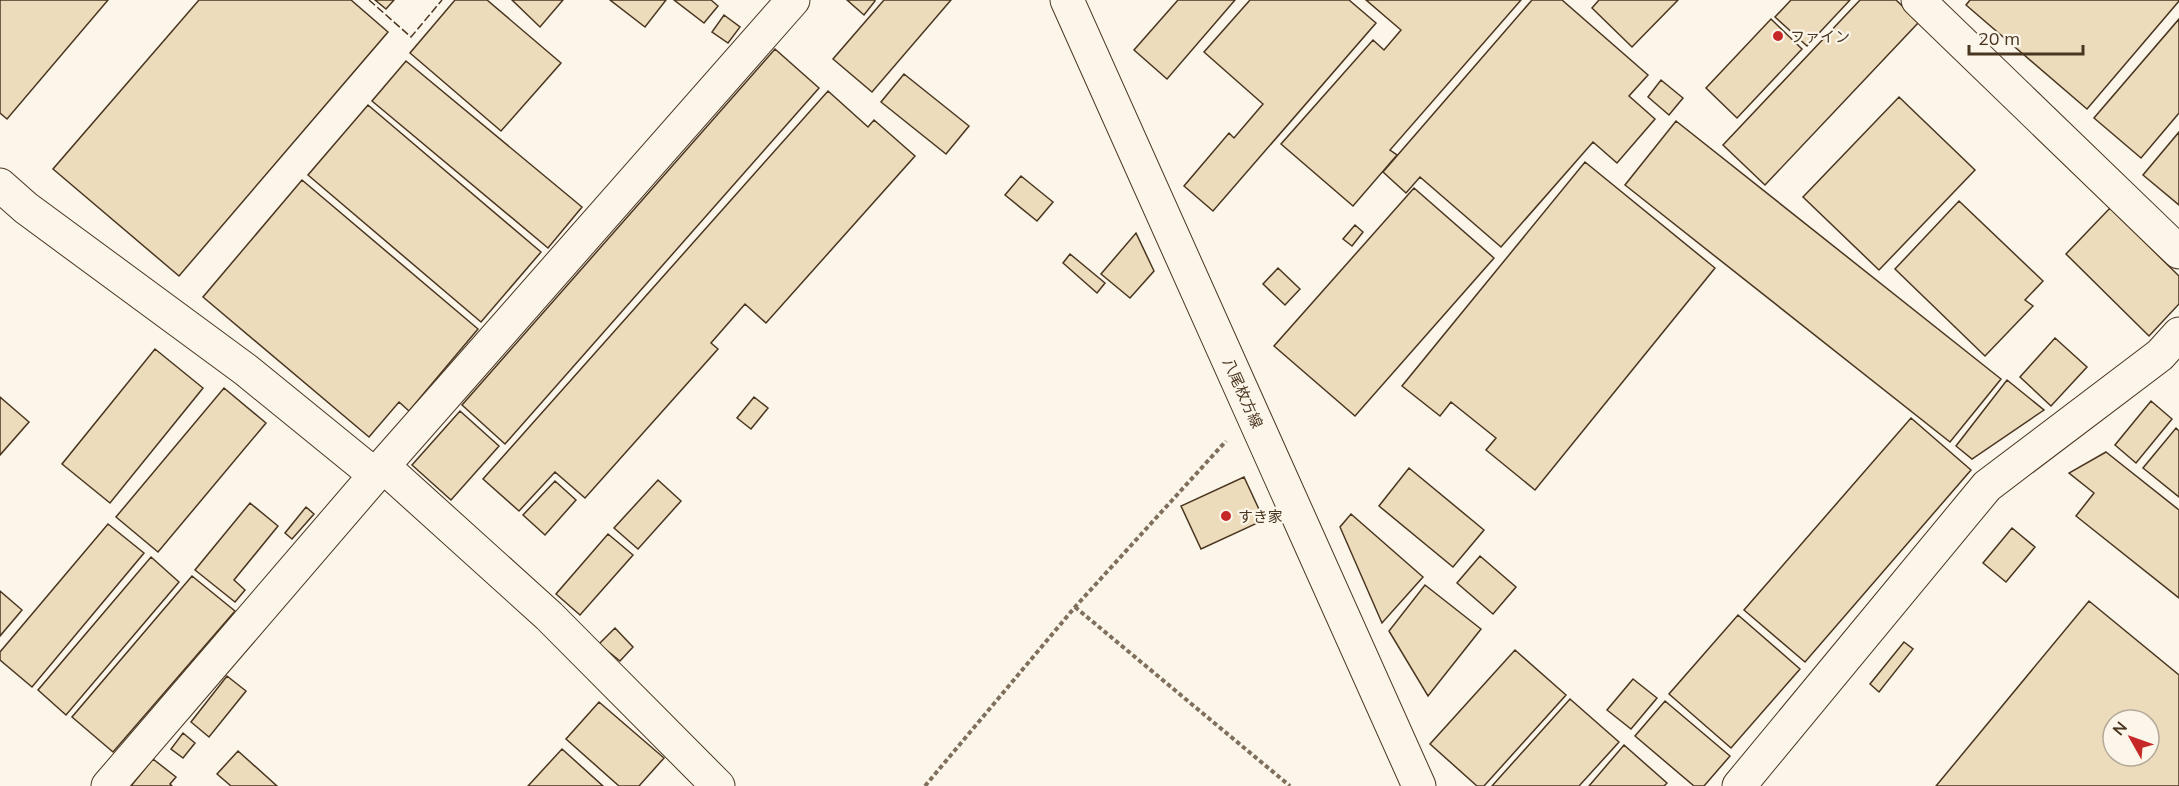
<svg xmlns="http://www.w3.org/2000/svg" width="2179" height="786" viewBox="0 0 2179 786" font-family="Mulish,'Noto Sans JP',sans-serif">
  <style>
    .building { fill: #ecdcbc; stroke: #4a3520; stroke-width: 1.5; fill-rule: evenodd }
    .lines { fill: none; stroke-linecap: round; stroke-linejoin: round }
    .street-casing { stroke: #4a3520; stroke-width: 35 }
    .primary-casing { stroke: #4a3520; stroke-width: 35 }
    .path { stroke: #7f6f5c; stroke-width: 4; stroke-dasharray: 4.5 3; stroke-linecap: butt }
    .street { stroke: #fbf6e9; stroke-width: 33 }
    .primary { stroke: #fbf6e9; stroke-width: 33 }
    .fence { stroke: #4a3520; stroke-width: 1.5; stroke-dasharray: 8 3; stroke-linecap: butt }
    .poi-dot { fill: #c62828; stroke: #fbf6e9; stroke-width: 2 }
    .labels { text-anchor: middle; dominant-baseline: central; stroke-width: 4.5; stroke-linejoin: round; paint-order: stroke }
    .poi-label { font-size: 15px; fill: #4a3520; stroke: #fbf6e9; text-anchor: start }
    .street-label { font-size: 15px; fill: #4a3520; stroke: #fbf6e9 }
  </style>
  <rect width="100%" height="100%" fill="#fbf6e9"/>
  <path class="building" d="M 0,0 L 108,0 L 7,119 L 0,113 Z
    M 199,0 L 351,0 L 388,32 L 179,276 L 53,169 Z
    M 375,0 L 394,0 L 386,9 Z
    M 455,0 L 487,0 L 561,63 L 501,131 L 410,53 Z
    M 512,0 L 563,0 L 540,27 Z
    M 610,0 L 666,0 L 645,27 Z
    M 674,0 L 711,0 L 718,6 L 704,23 Z
    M 847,0 L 875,0 L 875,1 L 864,15 Z
    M 884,0 L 951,0 L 872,92 L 833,59 Z
    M 1178,0 L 1235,0 L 1167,79 L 1134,50 Z
    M 1250,0 L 1349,0 L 1376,23 L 1213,211 L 1184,186 L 1229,133 L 1234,138 L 1263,104 L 1204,52 Z
    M 1366,0 L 1521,0 L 1390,150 L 1397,155 L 1353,206 L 1281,144 L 1373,40 L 1384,50 L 1401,30 Z
    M 1532,0 L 1562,0 L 1648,75 L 1629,96 L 1655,119 L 1617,163 L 1593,142 L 1501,247 L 1420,177 L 1406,193 L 1383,172 Z
    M 1599,0 L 1678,0 L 1632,47 L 1592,8 Z
    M 1791,0 L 1850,0 L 1807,46 L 1775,17 Z
    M 1860,0 L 1896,0 L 1919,22 L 1765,185 L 1723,145 Z
    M 1970,0 L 2179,0 L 2179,1 L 2087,109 L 1966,5 Z
    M 724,15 L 740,27 L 728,43 L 712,32 Z
    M 1771,19 L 1802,49 L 1737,118 L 1706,88 Z
    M 2179,19 L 2179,113 L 2141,158 L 2094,118 Z
    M 775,49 L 819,88 L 505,444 L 462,405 Z
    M 406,61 L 582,207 L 548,248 L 372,101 Z
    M 904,74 L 969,126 L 946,154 L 881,102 Z
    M 1661,80 L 1683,98 L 1669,115 L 1648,97 Z
    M 828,91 L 868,127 L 874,120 L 915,156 L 766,323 L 745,304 L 711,343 L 718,349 L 585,498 L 555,472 L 519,511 L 483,479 Z
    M 1899,97 L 1975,170 L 1879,270 L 1803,197 Z
    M 368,105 L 541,252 L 481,322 L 308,175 Z
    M 1676,121 L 2001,379 L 1950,442 L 1625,185 Z
    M 2179,132 L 2179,205 L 2143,175 Z
    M 1585,162 L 1715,268 L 1535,490 L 1486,450 L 1496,438 L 1451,402 L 1440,416 L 1402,386 Z
    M 1021,176 L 1053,202 L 1037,221 L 1005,195 Z
    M 302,180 L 478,329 L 409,411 L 399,402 L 369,437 L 203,297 Z
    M 1414,188 L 1494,258 L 1355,416 L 1274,346 Z
    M 1959,201 L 2043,281 L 2025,300 L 2033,306 L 1985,356 L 1895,269 Z
    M 2110,208 L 2179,276 L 2179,304 L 2149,336 L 2066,254 Z
    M 1355,225 L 1363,232 L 1352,246 L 1343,239 Z
    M 1136,233 L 1154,271 L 1130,298 L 1101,274 Z
    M 1070,254 L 1105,283 L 1097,293 L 1063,263 Z
    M 1278,268 L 1300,289 L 1285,305 L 1263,284 Z
    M 2055,338 L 2087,367 L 2051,406 L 2020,377 Z
    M 155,349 L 203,388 L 110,503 L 62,464 Z
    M 2007,380 L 2044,410 L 1972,459 L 1956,446 Z
    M 224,388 L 266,423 L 158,552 L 116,517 Z
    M 0,397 L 29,422 L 0,455 Z
    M 754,397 L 768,408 L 751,429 L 737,418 Z
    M 2151,401 L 2172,419 L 2136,463 L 2115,445 Z
    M 460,411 L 499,446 L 451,500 L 412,465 Z
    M 1911,418 L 1971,470 L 1805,662 L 1744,610 Z
    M 2176,428 L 2179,431 L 2179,497 L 2143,468 Z
    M 2106,452 L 2179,510 L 2179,598 L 2076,516 L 2094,493 L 2069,473 Z
    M 1409,468 L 1484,530 L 1453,567 L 1379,506 Z
    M 1244,477 L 1264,520 L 1201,549 L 1181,506 Z
    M 658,480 L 681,501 L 638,549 L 614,528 Z
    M 555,481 L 576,500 L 545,535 L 523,515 Z
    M 250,503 L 278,526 L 234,580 L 245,590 L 235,602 L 195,570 Z
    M 306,507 L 314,514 L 292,539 L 285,533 Z
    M 1351,514 L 1423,577 L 1382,623 L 1340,527 Z
    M 108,524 L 144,553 L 32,687 L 0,660 L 0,652 Z
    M 2012,528 L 2035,547 L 2006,582 L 1983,563 Z
    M 608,534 L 633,555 L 580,615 L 556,594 Z
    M 1480,556 L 1516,587 L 1493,614 L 1457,583 Z
    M 151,557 L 179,582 L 66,715 L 38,690 Z
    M 192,576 L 235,611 L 113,752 L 72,717 Z
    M 1425,585 L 1481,629 L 1428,696 L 1389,631 Z
    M 0,591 L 22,610 L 0,636 Z
    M 2089,601 L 2179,675 L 2179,786 L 1936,786 ZM 2113,720 L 2149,720 L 2149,756 L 2113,756 Z
    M 1738,615 L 1800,669 L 1731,748 L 1669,694 Z
    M 615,628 L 633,647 L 620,661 L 599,644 Z
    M 1904,642 L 1913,649 L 1879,692 L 1870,684 Z
    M 1515,650 L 1566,695 L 1484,786 L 1477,786 L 1430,744 Z
    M 227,676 L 246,691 L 209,737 L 191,722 Z
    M 1633,679 L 1657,698 L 1631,729 L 1607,710 Z
    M 1570,699 L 1619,742 L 1579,786 L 1492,786 Z
    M 1665,701 L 1730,756 L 1704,786 L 1694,786 L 1635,736 Z
    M 599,702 L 664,758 L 639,786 L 619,786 L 566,739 Z
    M 183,733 L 195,743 L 183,758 L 171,749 Z
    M 1624,745 L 1667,783 L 1664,786 L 1589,786 Z
    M 562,749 L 603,786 L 528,786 Z
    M 238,751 L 277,786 L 231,786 L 217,774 Z
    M 153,759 L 176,777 L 170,784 L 172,786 L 131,786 Z"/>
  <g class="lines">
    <g class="street-casing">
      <path id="street" d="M 1918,0 L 2179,252
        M 0,185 L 26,208 L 246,370 L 375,475
        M 383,466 L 549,616 L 718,786
        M 108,786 L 383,466 L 793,0
        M 1739,786 L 1987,486 L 2160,355 L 2179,334"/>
    </g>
    <g class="primary-casing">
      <path id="primary" d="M 1067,0 L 1419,786"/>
    </g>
    <path class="path" d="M 1075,607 L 1290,786
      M 925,786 L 1075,607 L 1226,441"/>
    <use href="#street" class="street"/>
    <use href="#primary" class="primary"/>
    <path class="fence" d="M 369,0 L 411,37 L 442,0"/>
  </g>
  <g class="poi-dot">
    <circle cx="1778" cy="36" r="6"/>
    <circle cx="1226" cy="516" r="6"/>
  </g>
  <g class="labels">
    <g class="poi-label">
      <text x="1790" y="36">ファイン</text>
      <text x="1238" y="516">すき家</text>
    </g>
    <g class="street-label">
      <text transform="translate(1243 393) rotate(66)">八尾枚方線</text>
    </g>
  </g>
  <g transform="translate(2131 738) rotate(310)"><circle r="28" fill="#fbf6e9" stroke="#b4a999" stroke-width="1.5"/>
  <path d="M0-4.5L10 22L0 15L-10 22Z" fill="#c62828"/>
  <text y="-9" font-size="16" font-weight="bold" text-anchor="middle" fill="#4a3520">N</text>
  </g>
  <path d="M1969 45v9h114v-9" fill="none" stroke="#4a3520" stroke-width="3"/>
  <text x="1978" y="45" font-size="18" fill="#4a3520" stroke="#fbf6e9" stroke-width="4.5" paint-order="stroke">20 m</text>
</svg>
